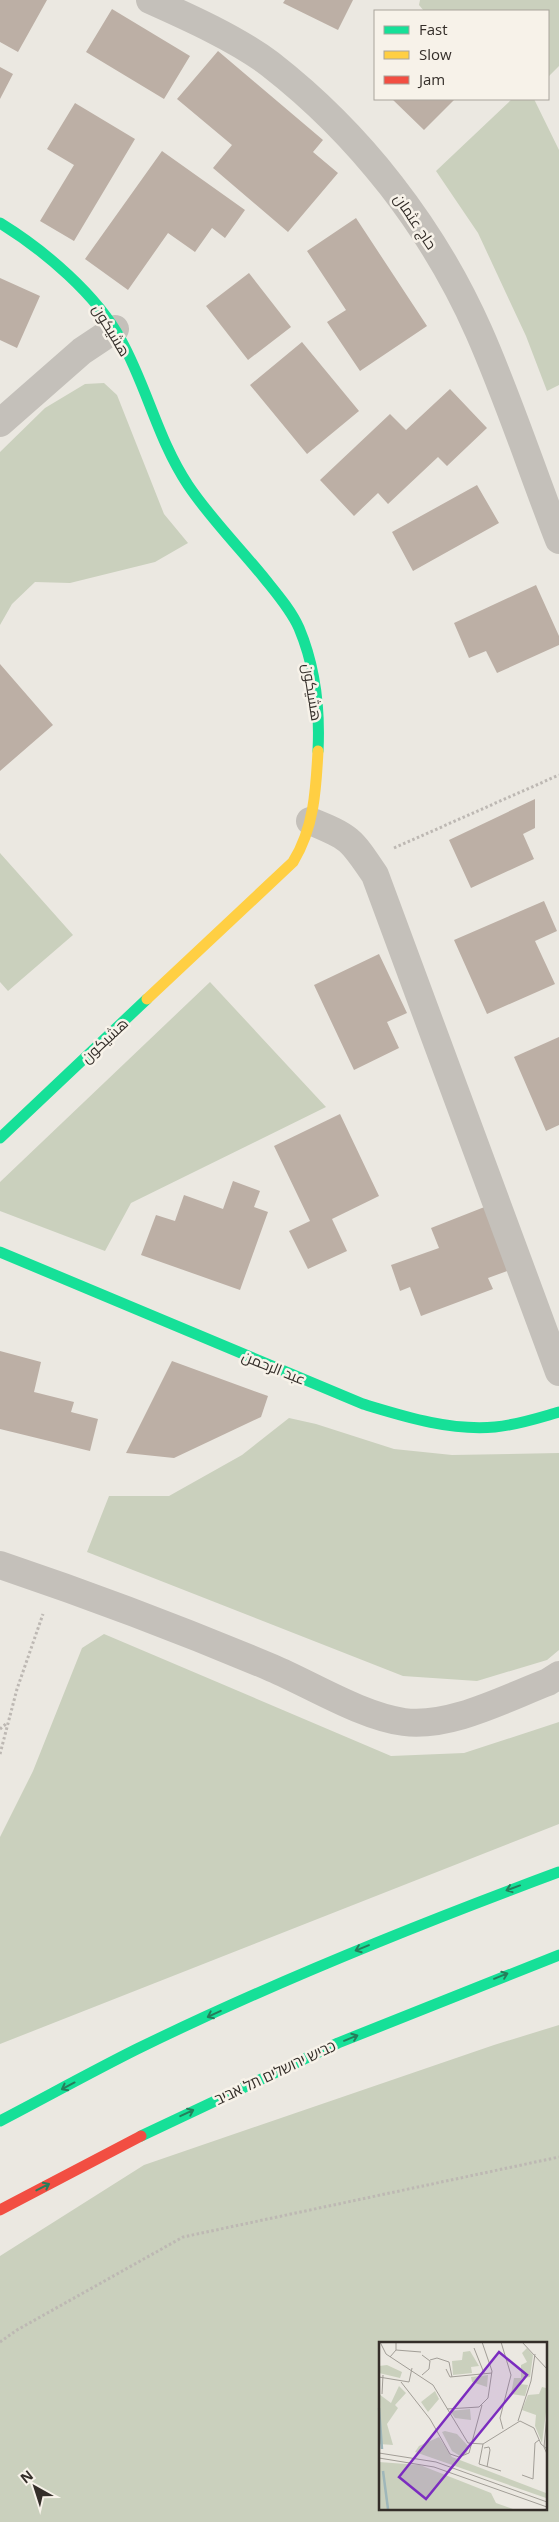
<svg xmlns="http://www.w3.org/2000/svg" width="559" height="2522" viewBox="0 0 559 2522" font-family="'Open Sans',Cairo,Heebo,sans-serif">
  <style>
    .green { fill: #cad0bd; fill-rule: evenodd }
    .building { fill: #bcafa5 }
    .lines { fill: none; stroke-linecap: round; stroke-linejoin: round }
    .path { stroke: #bdb8b3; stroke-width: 3; stroke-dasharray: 2.5 2.5; stroke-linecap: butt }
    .street { stroke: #c4c0ba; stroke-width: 28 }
    .fast { stroke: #16e098; stroke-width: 11 }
    .slow { stroke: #ffcf43; stroke-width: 11 }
    .jam { stroke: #f24e42; stroke-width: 11 }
    .oneway { stroke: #267e5b }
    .labels { text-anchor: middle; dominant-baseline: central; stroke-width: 5; stroke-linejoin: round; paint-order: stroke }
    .street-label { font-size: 15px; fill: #342e29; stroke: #f7f2e9 }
    .inset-river { fill: none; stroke: #9fb7ba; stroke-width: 2.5 }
    .inset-road { fill: none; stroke: #a29e97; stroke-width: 1 }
    .view { fill: #7b2cbf; fill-opacity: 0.15; stroke: #7b2cbf; stroke-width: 2.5 }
    .inset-edge { fill: none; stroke: #342e29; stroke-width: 2.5 }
  </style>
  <rect width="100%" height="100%" fill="#ebe8e1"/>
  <path class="green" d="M 420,0 L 559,0 L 559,66 L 548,77 L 548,11 L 424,11 L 419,5 Z
    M 512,99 L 534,99 L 559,150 L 559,385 L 547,391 L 526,336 L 478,233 L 436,171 Z
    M 104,383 L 117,395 L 164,514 L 188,543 L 155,562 L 70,583 L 35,582 L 12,604 L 0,625 L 0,452 L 45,408 L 85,384 Z
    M 0,853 L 73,935 L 8,991 L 0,982 Z
    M 210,982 L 326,1107 L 131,1203 L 105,1251 L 0,1211 L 0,1182 Z
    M 289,1418 L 316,1424 L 394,1449 L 452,1455 L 559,1453 L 559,1650 L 547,1660 L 477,1681 L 403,1676 L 87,1552 L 109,1496 L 169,1496 L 242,1455 Z
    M 104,1634 L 391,1756 L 464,1753 L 559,1722 L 559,1824 L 0,2044 L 0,1837 L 33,1771 L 82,1648 Z
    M 559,2025 L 559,2522 L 0,2522 L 0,2256 L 144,2165 L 494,2045 ZM 380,2343 L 545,2343 L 545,2508 L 380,2508 Z"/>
  <path class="building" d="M 0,0 L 47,0 L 18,52 L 0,42 Z
    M 285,0 L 353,0 L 338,30 L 283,3 Z
    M 112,9 L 190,56 L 164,99 L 86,52 Z
    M 218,51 L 323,140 L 313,152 L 338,173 L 288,232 L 213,168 L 232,145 L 177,99 Z
    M 0,67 L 13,74 L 0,99 Z
    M 392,99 L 455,99 L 424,130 Z
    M 75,103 L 135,139 L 74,241 L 40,221 L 74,165 L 47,149 Z
    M 162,151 L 245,210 L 225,238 L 212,228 L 195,252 L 168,233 L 128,290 L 85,259 Z
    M 356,218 L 427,326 L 360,371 L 327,322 L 346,310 L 307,251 Z
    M 249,273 L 291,327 L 248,360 L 206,306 Z
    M 0,278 L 40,296 L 17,348 L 0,340 Z
    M 302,342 L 359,411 L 307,454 L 250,385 Z
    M 450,389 L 487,428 L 447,466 L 438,457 L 388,504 L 378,493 L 354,516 L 320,480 L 390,414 L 406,430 Z
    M 477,485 L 499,523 L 413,571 L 392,532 Z
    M 536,585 L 559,636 L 559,645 L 497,673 L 486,651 L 469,658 L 454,623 Z
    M 0,664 L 53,725 L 0,771 Z
    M 535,799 L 535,828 L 523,834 L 534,859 L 471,888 L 449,840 Z
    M 544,901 L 557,931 L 535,941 L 555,984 L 487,1014 L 454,940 Z
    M 379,954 L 407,1013 L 387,1022 L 399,1048 L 354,1070 L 314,985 Z
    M 559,1037 L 559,1125 L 546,1131 L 514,1057 Z
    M 340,1114 L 379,1196 L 332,1219 L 347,1251 L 308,1269 L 289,1231 L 310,1221 L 274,1146 Z
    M 233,1181 L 260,1191 L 254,1207 L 268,1212 L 240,1290 L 141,1255 L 156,1215 L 175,1221 L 184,1195 L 223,1209 Z
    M 487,1206 L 510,1270 L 488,1278 L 493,1289 L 421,1316 L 410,1287 L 400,1291 L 391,1265 L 439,1248 L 431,1228 Z
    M 0,1351 L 41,1362 L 34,1392 L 74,1402 L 71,1412 L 98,1419 L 90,1451 L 0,1429 Z
    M 172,1361 L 268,1396 L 261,1417 L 174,1458 L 126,1453 Z"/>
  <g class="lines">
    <path class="path" d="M 394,848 L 559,775
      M 0,1729 L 7,1723
      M 0,1754 L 17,1689 L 43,1614
      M 0,2342 L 17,2330 L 183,2237 L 559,2157"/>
    <path class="street" d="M 150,0 C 188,17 237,39 270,64 C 360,134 433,228 479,332 C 509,400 532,471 559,540
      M 0,423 L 82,351 L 115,329
      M 310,821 C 350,837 351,839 375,875 L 559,1372
      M 0,1565 C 92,1596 182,1630 272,1668 C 312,1685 361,1716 404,1722 C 450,1728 506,1698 548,1682 L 559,1675"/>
    <path class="fast" d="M 0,223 C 44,250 97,295 121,340 C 147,387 158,440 188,485 C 210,518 240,548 265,579 C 277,594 291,610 299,628 C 315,666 320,711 318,751
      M 0,1138 L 147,999
      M 0,1252 L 363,1404 C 406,1417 450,1431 495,1427 C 517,1425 538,1418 559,1412
      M 0,2121 C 46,2097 91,2072 137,2049 C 274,1982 416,1925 559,1872
      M 141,2136 L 338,2043 L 559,1955"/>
    <path class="slow" d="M 147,999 L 293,862 C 314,828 316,790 318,751"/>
    <path class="jam" d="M 0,2210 L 141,2136"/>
  </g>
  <defs><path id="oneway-shaft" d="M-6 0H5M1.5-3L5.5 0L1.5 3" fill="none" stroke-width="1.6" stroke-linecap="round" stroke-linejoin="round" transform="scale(1.25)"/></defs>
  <g class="oneway">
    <use href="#oneway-shaft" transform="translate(513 1888) rotate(160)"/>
    <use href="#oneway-shaft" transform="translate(362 1948) rotate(158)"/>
    <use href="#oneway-shaft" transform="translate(501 1976) rotate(-22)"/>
    <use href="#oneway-shaft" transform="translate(214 2014) rotate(155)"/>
    <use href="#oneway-shaft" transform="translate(351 2038) rotate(-22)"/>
    <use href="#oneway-shaft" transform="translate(68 2086) rotate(152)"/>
    <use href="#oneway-shaft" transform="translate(187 2113) rotate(-25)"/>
    <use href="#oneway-shaft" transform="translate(43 2187) rotate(-27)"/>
  </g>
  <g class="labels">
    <g class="street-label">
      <text transform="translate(416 221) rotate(56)">حاج عثمان</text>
      <text transform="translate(112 330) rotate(59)">هشيكون</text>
      <text transform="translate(313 692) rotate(81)">هشيكون</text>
      <text transform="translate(104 1040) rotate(-43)">هشيكون</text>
      <text transform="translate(274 1367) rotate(22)">عبد الرحمن</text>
      <text transform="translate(275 2072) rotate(-25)">כביש ירושלים תל אביב</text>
    </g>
  </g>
  <g transform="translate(379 2342)">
    <rect width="168" height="168" fill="#ebe8e1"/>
    <path d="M 148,6 L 154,13 L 151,35 L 143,36 L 141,42 L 149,43 L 146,54 L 132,52 L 135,36 L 142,36 L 142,23 L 148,20 L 143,11 ZM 91,9 L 100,24 L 92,25 L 93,31 L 74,33 L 73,19 L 83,18 L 84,10 ZM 8,23 L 23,30 L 21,36 L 0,31 L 0,24 ZM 109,33 L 108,45 L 93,40 L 92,35 ZM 20,44 L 27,51 L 16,63 L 19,66 L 8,82 L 14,103 L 0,102 L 0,52 L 12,61 ZM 163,45 L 167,46 L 167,70 L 163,101 L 156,84 L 157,73 L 143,68 L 149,53 L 160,52 ZM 56,49 L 60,57 L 49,70 L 42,60 ZM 91,67 L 92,78 L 76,76 L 71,69 ZM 66,89 L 78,92 L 90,105 L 87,113 L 81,114 L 73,109 L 63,90 ZM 60,95 L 73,115 L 167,151 L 167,156 L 36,110 L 40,104 ZM 0,120 L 41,123 L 112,151 L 117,161 L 134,167 L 0,167 Z" fill="#cad0bd"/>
    <path class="inset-river" d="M 0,66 L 3,107M 4,129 L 9,167"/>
    <path class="inset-road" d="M 1,0 L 7,12 L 54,43 L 89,101 L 104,102 L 141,79 L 155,86 L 162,102 L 168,107M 122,0 L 132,33 L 121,76 L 124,87M 143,0 L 168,27M 95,6 L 105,31M 17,8 L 42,10M 43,13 L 51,19 L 50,27 L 43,33M 11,15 L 17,8 L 17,0M 51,18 L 58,16 L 70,20 L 73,35M 67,27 L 71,35 L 113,31M 0,35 L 30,40 L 33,26M 22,40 L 51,77 L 71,112 L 80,115 L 90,111 L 103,63M 3,52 L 4,33M 68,67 L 100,65 L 109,56 L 113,29 L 103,0M 168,73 L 165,105 L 168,112M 139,79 L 152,39 L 156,12M 104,102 L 100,122 L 122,129M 105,106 L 110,105 L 111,108 L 108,125M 0,111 L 57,120 L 168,160M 0,116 L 55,125 L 168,165M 143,133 L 154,137 L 156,101 L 160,98"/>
    <path class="view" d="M 120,10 L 148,33 L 47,157 L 20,135 Z"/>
    <rect width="168" height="168" class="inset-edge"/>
  </g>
  <rect x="374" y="10" width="175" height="90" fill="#f7f2e9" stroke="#a9a49c"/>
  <rect x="384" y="26" width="25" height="8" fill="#16e098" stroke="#a9a49c"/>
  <text x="419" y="35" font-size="15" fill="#342e29">Fast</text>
  <rect x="384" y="51" width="25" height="8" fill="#ffcf43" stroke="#a9a49c"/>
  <text x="419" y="60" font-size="15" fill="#342e29">Slow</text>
  <rect x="384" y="76" width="25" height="8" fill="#f24e42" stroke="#a9a49c"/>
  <text x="419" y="85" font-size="15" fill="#342e29">Jam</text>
  <g transform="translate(35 2487) rotate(321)" stroke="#f7f2e9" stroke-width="4" paint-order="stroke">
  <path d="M0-4L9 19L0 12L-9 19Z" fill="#342e29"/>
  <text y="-8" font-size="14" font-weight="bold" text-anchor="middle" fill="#342e29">N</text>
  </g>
</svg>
